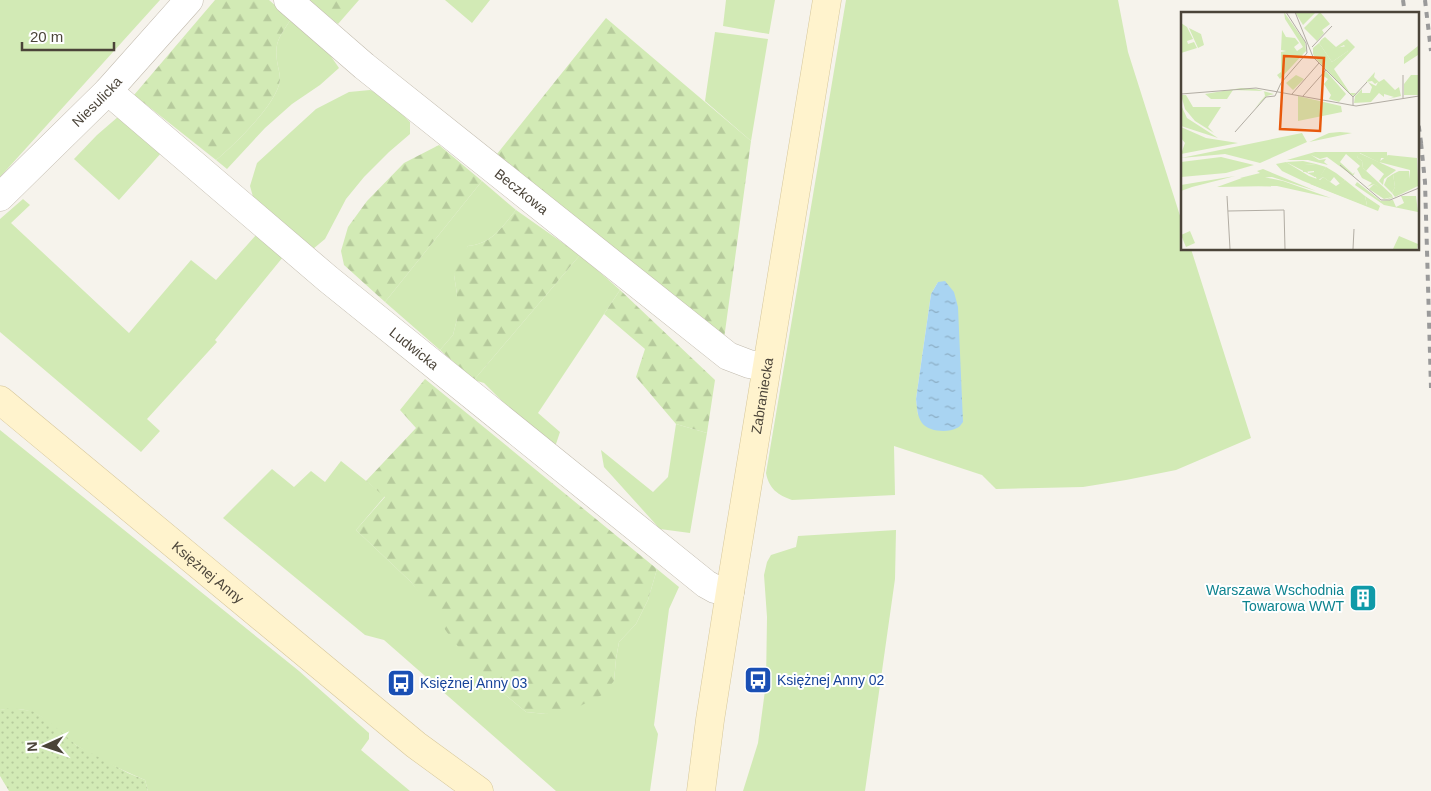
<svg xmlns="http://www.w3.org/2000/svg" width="1431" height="791" viewBox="0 0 1431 791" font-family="Helvetica,sans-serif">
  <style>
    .green { fill: #d2eab5; fill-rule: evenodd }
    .forest { fill: url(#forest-firs) }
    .garden { fill: url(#garden-dots) }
    .water { fill: url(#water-ripples) }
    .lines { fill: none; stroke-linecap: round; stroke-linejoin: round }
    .street-casing { stroke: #c2bbae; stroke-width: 29 }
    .secondary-casing { stroke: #d6c79b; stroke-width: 29 }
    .street { stroke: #fff; stroke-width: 28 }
    .secondary { stroke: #fff3cd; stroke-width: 28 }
    .rail { stroke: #9a9a9a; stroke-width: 4; stroke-dasharray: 6 6; stroke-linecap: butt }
    .labels { text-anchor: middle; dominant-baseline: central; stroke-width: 4; stroke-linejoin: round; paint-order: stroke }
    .street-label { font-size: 14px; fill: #4b4439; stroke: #fff }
    .culture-label { font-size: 14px; fill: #0d838f; stroke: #fff; text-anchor: end }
    .transit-label { font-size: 14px; fill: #164399; stroke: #fff; text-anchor: start }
    .inset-road { fill: none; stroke: #b2ada4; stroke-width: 1 }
    .view { fill: #e8590c; fill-opacity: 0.15; stroke: #e8590c; stroke-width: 2.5 }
    .inset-edge { fill: none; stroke: #4b4439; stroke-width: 2.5 }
  </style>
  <defs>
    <pattern id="forest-firs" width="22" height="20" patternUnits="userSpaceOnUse" patternTransform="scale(1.25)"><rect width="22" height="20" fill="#d2eab5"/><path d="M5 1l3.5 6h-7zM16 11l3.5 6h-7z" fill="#b6ca9c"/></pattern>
    <pattern id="garden-dots" width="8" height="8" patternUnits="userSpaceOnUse" patternTransform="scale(1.25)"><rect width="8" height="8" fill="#d2eab5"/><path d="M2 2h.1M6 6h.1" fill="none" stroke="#b6ca9c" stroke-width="1.8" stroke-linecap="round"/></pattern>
    <pattern id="water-ripples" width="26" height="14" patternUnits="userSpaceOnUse" patternTransform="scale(1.25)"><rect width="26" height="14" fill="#a9d4f2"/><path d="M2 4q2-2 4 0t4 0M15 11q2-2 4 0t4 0" fill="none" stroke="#8caec5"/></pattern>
  </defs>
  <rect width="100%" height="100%" fill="#f6f3ec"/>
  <path class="green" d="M 0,0 L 160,0 L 0,177 Z
    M 445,0 L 490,0 L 472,23 Z
    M 726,0 L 775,0 L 769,34 L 723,26 Z
    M 846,0 L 1118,0 L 1128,52 L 1182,222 L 1182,249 L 1191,249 L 1251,438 L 1176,470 L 1126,480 L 1083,487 L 996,489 L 982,475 L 894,446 L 895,495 L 792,500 C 778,495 769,489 766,473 ZM 938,282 L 918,415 L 916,399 L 931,294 Z
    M 291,19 L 328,52 L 339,68 L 320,85 L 292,104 L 265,128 L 227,169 L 216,160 C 233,146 278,103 280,80 C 280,74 278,67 277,61 C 274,41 281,35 291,19 Z
    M 715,32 L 768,39 L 751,141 L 705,101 Z
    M 370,90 L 385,97 L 410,122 L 410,134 L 389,152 L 364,177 L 346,199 L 325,239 L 313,249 L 255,204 L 250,186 L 257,163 L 316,109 L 349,92 Z
    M 119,116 L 162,152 L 119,200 L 74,159 L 97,135 Z
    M 482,181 L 516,210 C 501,228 493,243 468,246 L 454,275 L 457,294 L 457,319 L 453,335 L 440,350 L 385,302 Z
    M 23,199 L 30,205 L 11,223 L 129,333 L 191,260 L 216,280 L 256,235 L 283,257 L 215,340 L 217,342 L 147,419 L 160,431 L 141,452 L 0,332 L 0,219 Z
    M 580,255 L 620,290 L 538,413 L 560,432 L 555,447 L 535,434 L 484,383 L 474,380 Z
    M 676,424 L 707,433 L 690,533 L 660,529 L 604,467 L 601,450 L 653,492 L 668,477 Z
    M 0,430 L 299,671 L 369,733 L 369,739 L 361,750 L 410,791 L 148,791 L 145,780 C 122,770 97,759 76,745 C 47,725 42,704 0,710 Z
    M 341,461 L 385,496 L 356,530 L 411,582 L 497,688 L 526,712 L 546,714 L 614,681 L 616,659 L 619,642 L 636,624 L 648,600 L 657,569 L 679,587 L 669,609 L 654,725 L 658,734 L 650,791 L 556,791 L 384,640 L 365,635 L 223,518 L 272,469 L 294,487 L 311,471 L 325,482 Z
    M 896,530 L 895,579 L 865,791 L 743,791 L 758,743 L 766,683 L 767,617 L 764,575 L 767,562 L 771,555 L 796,547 L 798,536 Z"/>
  <path class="forest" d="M 215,0 L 269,0 L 291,19 C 281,35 274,41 277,61 C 278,67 280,74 280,80 C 278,103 233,146 216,160 L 134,95 Z
    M 308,0 L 359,0 L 338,24 Z
    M 606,18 L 751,141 L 724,339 L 712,335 L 497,154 Z
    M 439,145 L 482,181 L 385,302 L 344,265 L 341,251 L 348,227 L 367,201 L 404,163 Z
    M 516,210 L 580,255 L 474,380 L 440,350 L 453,335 L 457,319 L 457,294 L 454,275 L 456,262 L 468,246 C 493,243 501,228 516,210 Z
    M 620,290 L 715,380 L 707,433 L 676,424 L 636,377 L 645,349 L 604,314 Z
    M 425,379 L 657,569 L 648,600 L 636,624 L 619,642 L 616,659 L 614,681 L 602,695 L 570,711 L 546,714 L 526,712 L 497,688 L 454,642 L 411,582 L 356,530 L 385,497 L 366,481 L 416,428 L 400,410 Z"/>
  <path class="garden" d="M 11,708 L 32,711 L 46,719 L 76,745 L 128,773 L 145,780 L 148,791 L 9,791 L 0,776 L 0,710 Z"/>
  <path class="water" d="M 945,281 L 954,292 L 958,307 L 963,422 C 961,424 960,427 957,428 C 948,433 929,432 922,423 C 917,416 917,407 916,399 L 931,294 L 938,282 Z"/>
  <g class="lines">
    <g class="street-casing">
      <g id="street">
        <path id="s1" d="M 288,0 L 364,66 L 728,356 L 749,364 L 766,367"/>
        <path id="s2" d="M 108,91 L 328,279 L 706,584 L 715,589 L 730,592"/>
        <path id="s3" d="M 0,197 L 108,91 L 189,0"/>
      </g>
    </g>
    <g class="secondary-casing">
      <g id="secondary">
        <path id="s4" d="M 0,400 L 416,745 L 479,791"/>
        <path id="s5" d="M 701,791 L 710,720 L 730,592 L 827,0"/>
      </g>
    </g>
    <use href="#street" class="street"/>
    <use href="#secondary" class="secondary"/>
    <path class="rail" d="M 1403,0 L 1405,14
      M 1425,0 L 1431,51
      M 1417,114 L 1422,149
      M 1421,143 L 1425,182 L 1431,388"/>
  </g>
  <defs>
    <g id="building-square" transform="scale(1.4375)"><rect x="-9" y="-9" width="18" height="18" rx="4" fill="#0f9aa8" stroke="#fff"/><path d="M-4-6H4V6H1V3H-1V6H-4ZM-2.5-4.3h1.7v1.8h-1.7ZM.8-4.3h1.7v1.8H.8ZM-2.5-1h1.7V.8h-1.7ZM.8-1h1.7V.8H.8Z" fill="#fff"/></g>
    <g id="bus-square" transform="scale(1.4375)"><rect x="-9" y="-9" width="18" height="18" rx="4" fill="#1a4fb4" stroke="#fff"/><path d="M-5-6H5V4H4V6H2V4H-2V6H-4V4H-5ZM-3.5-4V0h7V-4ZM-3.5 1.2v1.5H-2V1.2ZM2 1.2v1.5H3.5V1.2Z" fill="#fff"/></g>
  </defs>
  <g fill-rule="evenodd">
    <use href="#building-square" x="1363" y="598"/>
    <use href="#bus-square" x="758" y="680"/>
    <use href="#bus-square" x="401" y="683"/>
  </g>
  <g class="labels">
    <g class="street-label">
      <text stroke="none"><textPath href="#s3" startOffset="136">Niesulicka</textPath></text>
      <text stroke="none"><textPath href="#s1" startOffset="302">Beczkowa</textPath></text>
      <text stroke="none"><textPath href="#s2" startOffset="400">Ludwicka</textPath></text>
      <text stroke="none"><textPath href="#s5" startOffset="400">Zabraniecka</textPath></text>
      <text stroke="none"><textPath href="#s4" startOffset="270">Księżnej Anny</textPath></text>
    </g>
    <g class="culture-label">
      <text x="1344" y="590">Warszawa Wschodnia<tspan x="1344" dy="16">Towarowa WWT</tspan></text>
    </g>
    <g class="transit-label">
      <text x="777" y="680">Księżnej Anny 02</text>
      <text x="420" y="683">Księżnej Anny 03</text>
    </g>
  </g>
  <g transform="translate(1181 12)">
    <rect width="238" height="238" fill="#f6f3ec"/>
    <path d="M 103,0 L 124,30 L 125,39 L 99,67 L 96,63 L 100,60 L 100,40 L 105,39 L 100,38 L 101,18 L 105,25 L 114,26 L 118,31 L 113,35 L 116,39 L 122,35 L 104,7 ZM 0,11 L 6,15 L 12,27 L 6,29 L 7,32 L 13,30 L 16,36 L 0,41 ZM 8,16 L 20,22 L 23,33 L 17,36 ZM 144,25 L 155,35 L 166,27 L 174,35 L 153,57 L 169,81 L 175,81 L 172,84 L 170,83 L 134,46 L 132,42 L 132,36 L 138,31 L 151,50 L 167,39 L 163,33 L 155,37 L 148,34 L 141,27 ZM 237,34 L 237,43 L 223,52 L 223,58 L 223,45 ZM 194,60 L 193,65 L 198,70 L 203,67 L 214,78 L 218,75 L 220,84 L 207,87 L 213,85 L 203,82 L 203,85 L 198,81 L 190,90 L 173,91 L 174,84 L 181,77 L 181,81 L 189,81 L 191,75 L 187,70 L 195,74 L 197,70 L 194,72 L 191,69 L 185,70 ZM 230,63 L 237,63 L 237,83 L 223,83 L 223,72 ZM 60,76 L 75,77 L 93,82 L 86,84 L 74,96 L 84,84 L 83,79 L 52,78 L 46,87 L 30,87 L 24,82 ZM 0,83 L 5,83 L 12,95 L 40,95 L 27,115 L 33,121 L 14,109 L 4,97 ZM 117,84 L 160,94 L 161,100 L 117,109 ZM 0,93 L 6,106 L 37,126 L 0,114 ZM 0,115 L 25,126 L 57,131 L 0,142 L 4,131 L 0,126 ZM 121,121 L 126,130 L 79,151 L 44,142 L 0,146 ZM 148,121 L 159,120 L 171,121 L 128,130 ZM 134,140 L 206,140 L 206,146 L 200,146 L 199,151 L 179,141 L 176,145 L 181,149 L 182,156 L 211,183 L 212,186 L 203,188 L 211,185 L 193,172 L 186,175 L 191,171 L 181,166 L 176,157 L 179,154 L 165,142 L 159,150 L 172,162 L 174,160 L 172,164 L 146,145 L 139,147 L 130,143 L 138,148 L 145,147 L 143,150 L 147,153 L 127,148 L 106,148 ZM 40,145 L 73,153 L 45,161 L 0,165 L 0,150 ZM 105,150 L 128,164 L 139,168 L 142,165 L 155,174 L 164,168 L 184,184 L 186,194 L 122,169 L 101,159 L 95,152 ZM 82,157 L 135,179 L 91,165 L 59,166 L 79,161 L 76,159 ZM 218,159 L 228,159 L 229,167 L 237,167 L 237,174 L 214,185 L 211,181 L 214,175 L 212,162 ZM 54,164 L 11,175 L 0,179 L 0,173 ZM 83,165 L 102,169 L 150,186 L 96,174 L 36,175 L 61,166 ZM 176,170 L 200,189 L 212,188 L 215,195 L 223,191 L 220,184 L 235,184 L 237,200 L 203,193 L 174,173 ZM 9,219 L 14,231 L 5,235 L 0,223 Z" fill="#d2eab5"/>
    <path d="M 114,0 L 135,0 L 122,13 ZM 139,0 L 149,12 L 141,18 L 143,21 L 136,29 L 123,16 ZM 141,27 L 153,36 L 166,34 L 167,39 L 151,50 L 138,31 ZM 145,59 L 165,82 L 158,90 L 148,87 L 150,83 L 143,72 L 147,67 L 141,63 ZM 115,63 L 123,67 L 112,78 L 105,71 ZM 122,149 L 135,152 L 124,153 L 127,161 L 134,160 L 134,165 L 105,150 ZM 145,155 L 155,161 L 164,168 L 159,172 L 153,165 L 149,170 L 142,165 L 136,169 L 135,165 L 138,166 ZM 134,170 L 186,193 L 184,184 L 199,194 L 197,199 L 129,172 Z" fill="#d2eab5"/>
    <path d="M 178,141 L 215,158 L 214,159 L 203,167 L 202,173 L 198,169 L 203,162 L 191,152 L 185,159 L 182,156 L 181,149 L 176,145 ZM 207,143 L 236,146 L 237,167 L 229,167 L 229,158 L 198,150 ZM 135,152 L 145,155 L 138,167 L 133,164 L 133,159 L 122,160 L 123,153 ZM 212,162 L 214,175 L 211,181 L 203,173 L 206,166 ZM 193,172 L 201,177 L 211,185 L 203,187 L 188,177 ZM 218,224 L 237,232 L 236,237 L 212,237 Z" fill="#d2eab5"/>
    <path class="inset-road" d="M 114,0 L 132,45 L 172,85M 131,35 L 151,14M 222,63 L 222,86M 0,82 L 75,76 L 175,94 L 238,84M 111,82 L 138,51M 122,84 L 145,58M 172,93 L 172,85 L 186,70M 54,120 L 85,85 L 94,84 L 100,71 L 126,41 L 125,31 L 105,0M 159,153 L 200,188 L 209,188 L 238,176M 46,184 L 49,237M 47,199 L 103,198 L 104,237M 172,237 L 173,217"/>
    <path class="view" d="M 103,44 L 143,46 L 139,119 L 99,117 Z"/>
    <rect width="238" height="238" class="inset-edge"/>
  </g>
  <g transform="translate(45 746) rotate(267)" stroke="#ffffff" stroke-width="4" paint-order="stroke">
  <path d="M0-4L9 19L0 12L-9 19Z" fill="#4b4439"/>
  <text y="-8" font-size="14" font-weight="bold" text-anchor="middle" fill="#4b4439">N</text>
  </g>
  <path d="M22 42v8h92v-8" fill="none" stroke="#4b4439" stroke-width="2.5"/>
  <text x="30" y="42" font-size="15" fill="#4b4439" stroke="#ffffff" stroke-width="4" paint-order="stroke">20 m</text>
</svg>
